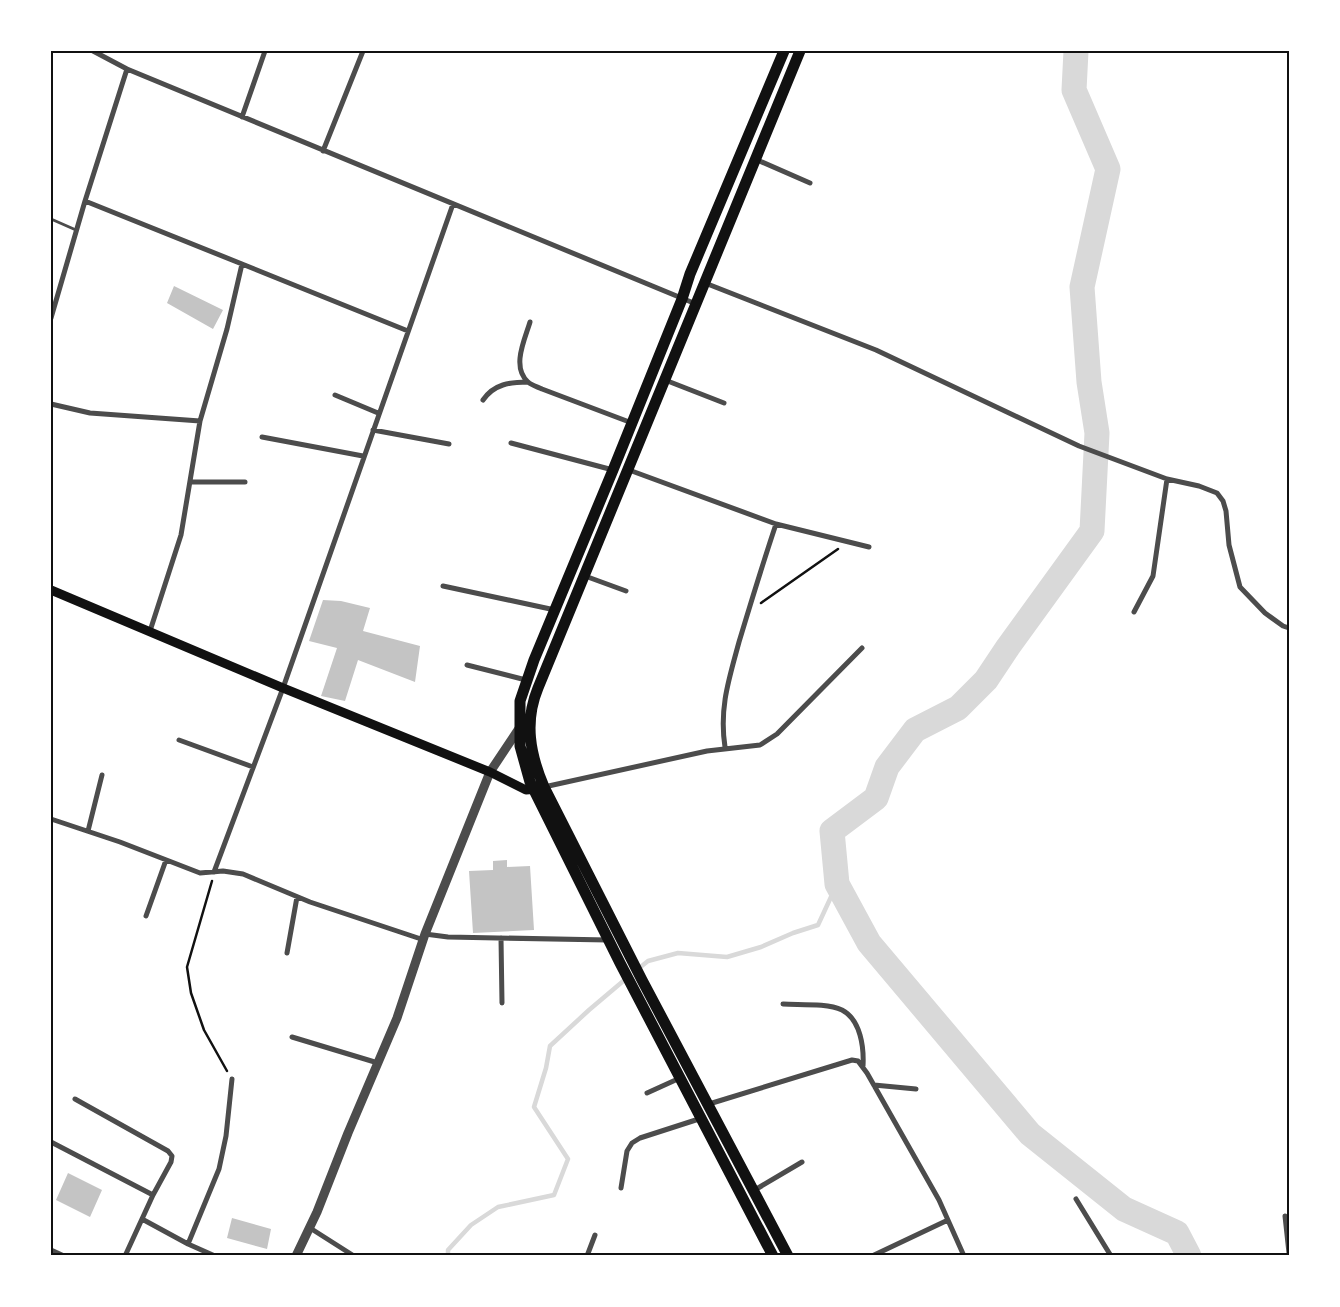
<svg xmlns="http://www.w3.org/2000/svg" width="1340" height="1307" viewBox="0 0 1340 1307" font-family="'Open Sans',sans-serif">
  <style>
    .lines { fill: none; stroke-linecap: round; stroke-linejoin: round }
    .stream { stroke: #d9d9d9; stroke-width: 4.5 }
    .river { stroke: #d9d9d9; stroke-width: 25 }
    .building { fill: #c4c4c4 }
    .path { stroke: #111; stroke-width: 2.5 }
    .service { stroke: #4c4c4c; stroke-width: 3 }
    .minor { stroke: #4c4c4c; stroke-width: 5 }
    .tertiary { stroke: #4c4c4c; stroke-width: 9 }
    .secondary { stroke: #111; stroke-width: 9 }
    .trunk { stroke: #111; stroke-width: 11 }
    .neatline { fill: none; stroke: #111; stroke-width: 2 }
  </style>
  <rect width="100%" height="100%" fill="#fff"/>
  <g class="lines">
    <path class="stream" d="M 638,969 L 648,961 L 678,953 L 727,957 L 761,947 L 793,933 L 818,925 L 837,884
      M 448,1256 L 448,1250 L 471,1225 L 498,1207 L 554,1195 L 568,1159 L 534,1107 L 546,1068 L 550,1046 L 589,1010 L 628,977"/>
    <path class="river" d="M 1076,51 L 1074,90 L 1108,169 L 1082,287 L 1089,382 L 1097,433 L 1092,531 L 1008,647 L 986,680 L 958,708 L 915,730 L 887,767 L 876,798 L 832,831 L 837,884 L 869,943 L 1030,1134 L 1124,1209 L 1177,1233 L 1189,1256"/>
  </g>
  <path class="building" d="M 174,286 L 223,310 L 213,329 L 167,303 Z
    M 323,600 L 341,601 L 370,608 L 363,631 L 420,646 L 415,682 L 358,660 L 345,701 L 321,696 L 337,648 L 309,641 Z
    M 507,860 L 507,867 L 530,866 L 534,930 L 473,933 L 469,871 L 493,870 L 493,861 Z
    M 68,1173 L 102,1190 L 90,1217 L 56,1200 Z
    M 232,1218 L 271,1229 L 267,1249 L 227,1238 Z"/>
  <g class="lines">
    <path class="path" d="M 761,603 L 838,549
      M 212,881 L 187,967 L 191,993 L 204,1030 L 227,1071"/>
    <path class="service" d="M 51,219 L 76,230"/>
    <path class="minor" d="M 93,51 L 127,69
      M 242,117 L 265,51
      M 323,151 L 363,51
      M 755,159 L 810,183
      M 85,201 L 242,264
      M 705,283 L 876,350 L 1079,446 L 1167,479 L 1199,486 L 1217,493 L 1223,501 L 1226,511 L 1229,545 L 1240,587 L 1265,613 L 1283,626 L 1289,628
      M 51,318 L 85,201 L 127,69 L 696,304
      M 530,322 C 525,339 511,367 528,382 C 531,385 538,387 542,389 L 632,423
      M 665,380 L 724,403
      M 335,395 L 378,413
      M 483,400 C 494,384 510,382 528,382
      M 51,404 L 90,413 L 200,421
      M 373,430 L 449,444
      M 262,437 L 363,456
      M 511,443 L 613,470
      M 629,470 L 776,524 L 869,547
      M 190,482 L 245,482
      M 585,576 L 626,591
      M 443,586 L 555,610
      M 1134,612 L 1153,576 L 1167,479
      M 150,631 L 181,535 L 200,421 L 227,329 L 242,264 L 408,331
      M 467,665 L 526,680
      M 179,740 L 253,767
      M 725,747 C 719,708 729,679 739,642 C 751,602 763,563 776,524
      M 544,787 L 707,751 L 760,745 L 777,734 L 862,648
      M 51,819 L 120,842 L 200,873 L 223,871 L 243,874 L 310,902 L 424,940
      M 88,831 L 102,775
      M 214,872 L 283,688 L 453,204
      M 146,916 L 166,860
      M 425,934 L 448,937 L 608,940
      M 501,938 L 502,1003
      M 287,953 L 297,897
      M 783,1004 C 800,1005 827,1003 842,1010 C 861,1020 864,1048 863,1066
      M 292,1037 L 378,1063
      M 874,1085 L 916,1089
      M 647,1093 L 680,1078
      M 75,1099 L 168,1151 L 172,1156 L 171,1162 L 153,1195
      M 709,1104 L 852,1060 L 858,1061 L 867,1073 L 939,1200 L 964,1256
      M 51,1142 L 153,1195 L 142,1219 L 188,1244 L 215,1256
      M 621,1188 L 627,1151 L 632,1143 L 640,1138 L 702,1118
      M 753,1191 L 802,1162
      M 1076,1199 L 1111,1256
      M 1285,1216 L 1289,1253
      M 310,1228 L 354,1256
      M 188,1244 L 219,1169 L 226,1136 L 232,1079
      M 51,1250 L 64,1256
      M 125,1256 L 142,1219
      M 587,1256 L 595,1235
      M 872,1256 L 948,1220"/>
    <path class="tertiary" d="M 296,1256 L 317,1212 L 348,1133 L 397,1018 L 425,934 L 490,772 L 520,727"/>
    <path class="secondary" d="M 51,590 L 283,688 L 490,772 L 526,790 L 538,789"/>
    <path class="trunk" d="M 773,1256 L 620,963 L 530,782 L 520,746 L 520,701 L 534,660 L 613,470 L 682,299 L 690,274 L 784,51
      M 788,1256 L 642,980 L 544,787 C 530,754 524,722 538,688 L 800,51"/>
  </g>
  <rect width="1340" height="1307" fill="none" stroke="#ffffff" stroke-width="105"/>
  <rect x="52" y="52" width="1236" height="1202" class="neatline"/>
</svg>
